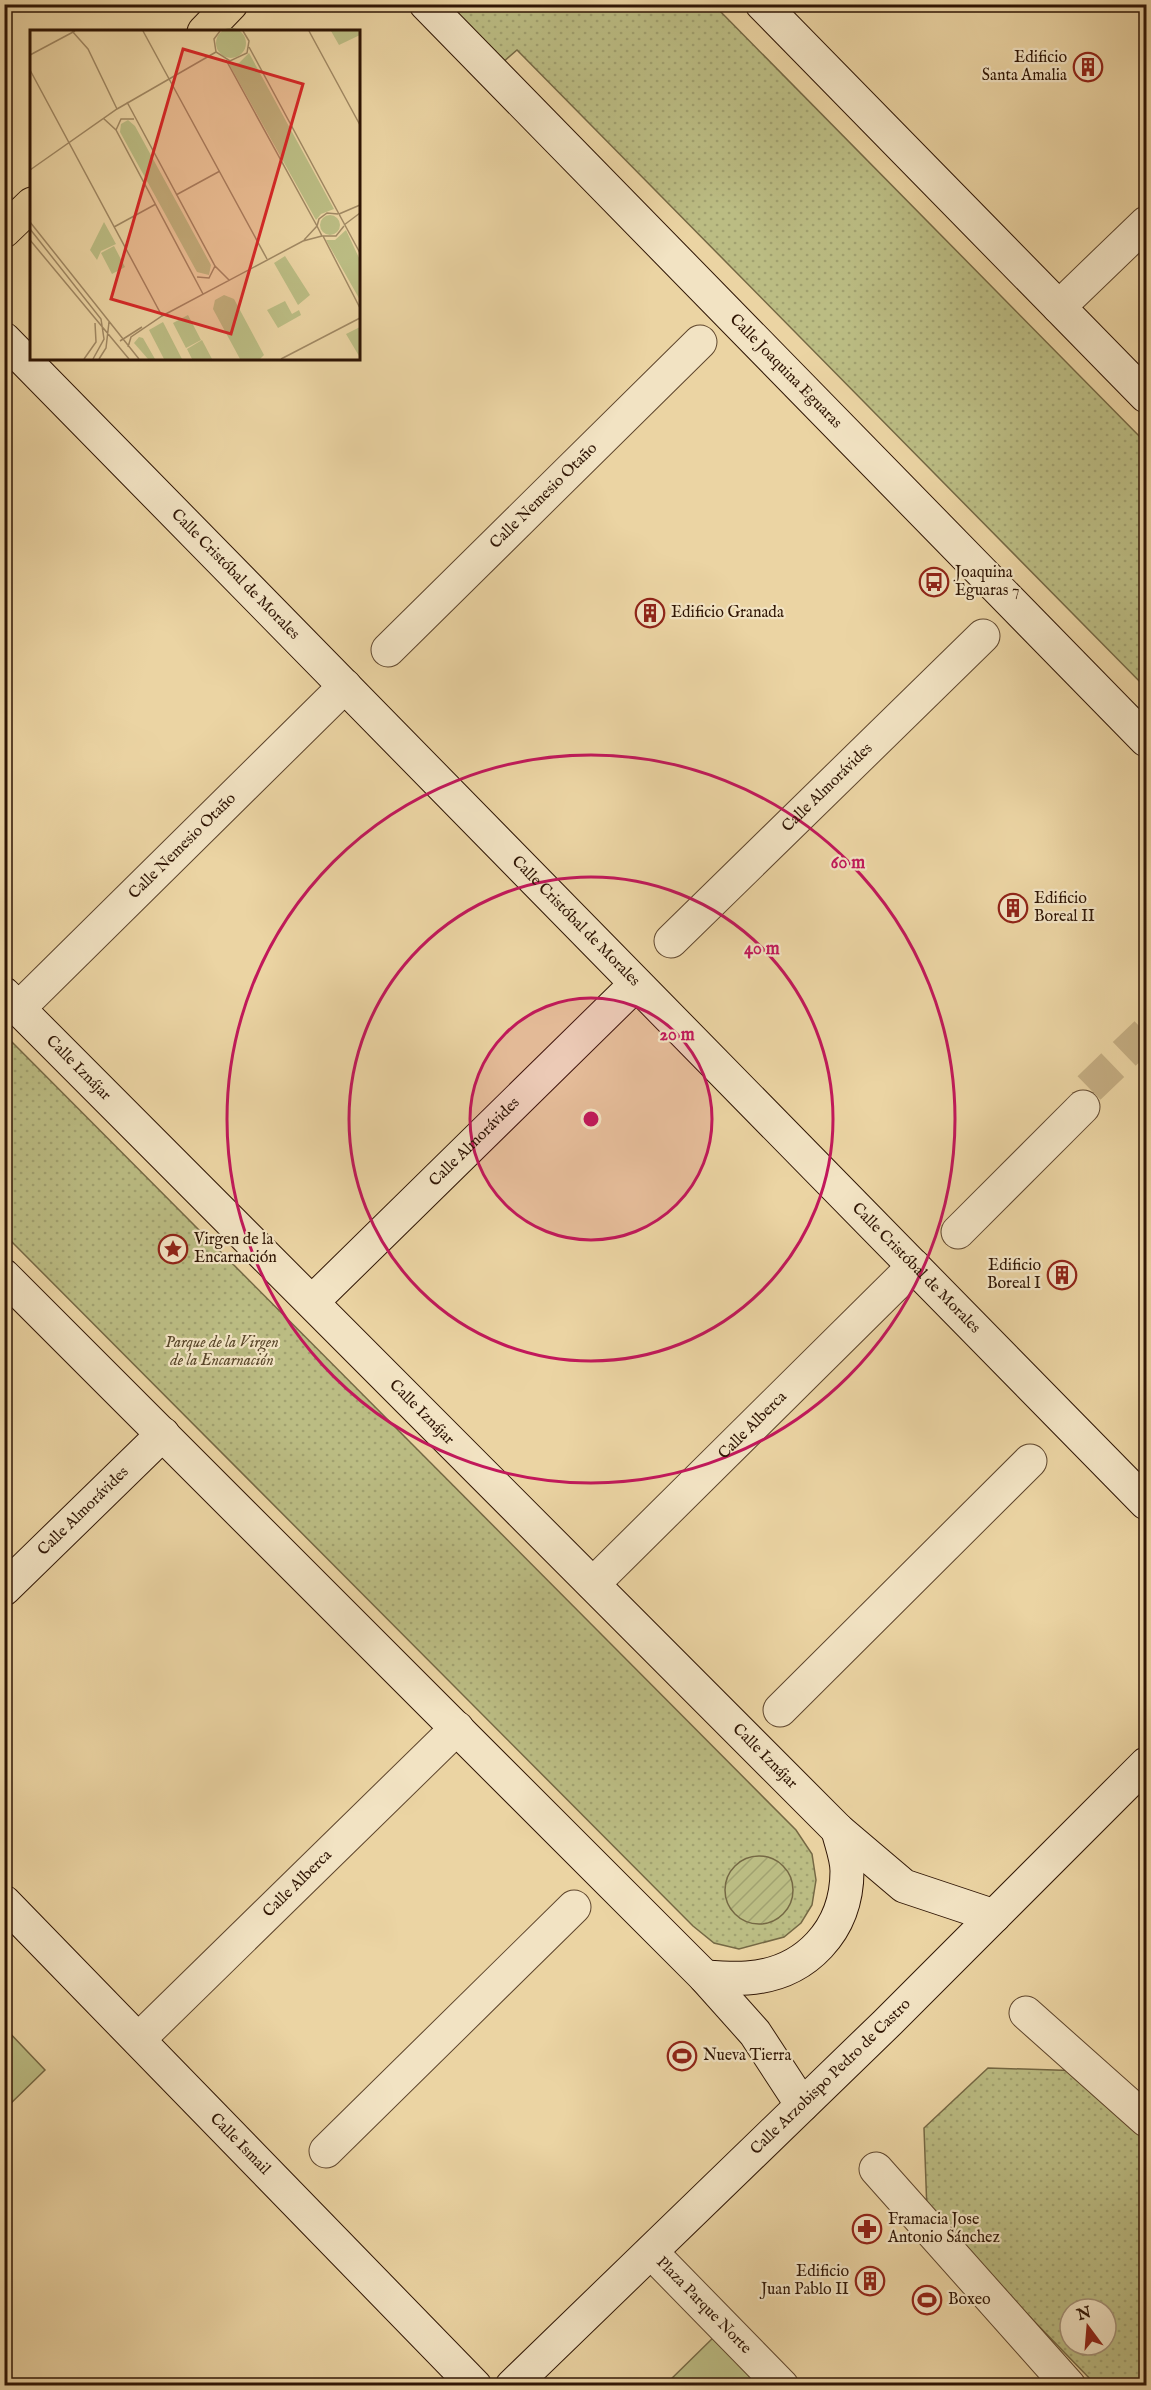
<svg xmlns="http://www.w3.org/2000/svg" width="1151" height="2390" viewBox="0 0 1151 2390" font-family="'IM FELL English',serif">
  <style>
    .grass { fill: url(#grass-dots); stroke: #756844; stroke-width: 1.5; fill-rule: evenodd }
    .garden { fill: url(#garden-furrows); stroke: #756844; stroke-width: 1.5 }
    .pitch { fill: #bbbc83; stroke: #756844; stroke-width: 1.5 }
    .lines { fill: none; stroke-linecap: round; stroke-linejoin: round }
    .street-tunnel { stroke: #c5ae83; stroke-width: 33; stroke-dasharray: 33 16; stroke-linecap: butt }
    .street-casing { stroke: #5e452c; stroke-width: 35 }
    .secondary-casing { stroke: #2f1504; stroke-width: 35 }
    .primary-casing { stroke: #2f1504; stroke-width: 35 }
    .street { stroke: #f2e3c3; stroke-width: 33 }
    .secondary { stroke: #f2e3c3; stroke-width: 33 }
    .primary { stroke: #ebd4a3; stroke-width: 33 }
    .ring { fill: none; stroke: #c2185b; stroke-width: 3 }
    .labels { text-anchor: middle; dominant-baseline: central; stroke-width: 4.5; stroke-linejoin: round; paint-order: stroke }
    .poi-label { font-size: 16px; fill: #2f1504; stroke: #f2e3c3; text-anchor: start }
    .street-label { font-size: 16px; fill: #2f1504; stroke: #f2e3c3 }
    .park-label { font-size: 16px; font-style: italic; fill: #59472a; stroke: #f2e3c3 }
    .inset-road { fill: none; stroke: #a08863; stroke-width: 1.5 }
    .view { fill: #d62828; fill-opacity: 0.15; stroke: #d62828; stroke-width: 3 }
    .inset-edge { fill: none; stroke: #2f1504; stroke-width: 3 }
    .centre { fill: #c2185b; stroke: #f2e3c3; stroke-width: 3 }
    .ring-label { font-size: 18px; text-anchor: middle; font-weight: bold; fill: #c2185b; stroke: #f2e3c3; stroke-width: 4.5; stroke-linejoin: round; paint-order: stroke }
  </style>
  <defs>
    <pattern id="grass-dots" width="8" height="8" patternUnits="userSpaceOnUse" patternTransform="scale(1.5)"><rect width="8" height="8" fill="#bbbc83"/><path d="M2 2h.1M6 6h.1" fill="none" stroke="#a1a170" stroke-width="1.8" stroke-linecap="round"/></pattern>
    <pattern id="garden-furrows" width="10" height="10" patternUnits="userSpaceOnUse" patternTransform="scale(1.5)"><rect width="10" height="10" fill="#bbbc83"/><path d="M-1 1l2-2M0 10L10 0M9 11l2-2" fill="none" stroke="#a1a170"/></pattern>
  </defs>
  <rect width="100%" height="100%" fill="#ebd4a3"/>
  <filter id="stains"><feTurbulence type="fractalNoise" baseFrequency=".00333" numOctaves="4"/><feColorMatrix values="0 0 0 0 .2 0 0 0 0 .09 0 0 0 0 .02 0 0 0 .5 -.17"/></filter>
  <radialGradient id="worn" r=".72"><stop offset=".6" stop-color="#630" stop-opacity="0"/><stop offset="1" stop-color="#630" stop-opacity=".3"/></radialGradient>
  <path class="grass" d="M 465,4 L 714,5 L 1146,443 L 1146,688 L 517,50 L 502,63 L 451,9 Z
    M 4,1034 L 796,1830 L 812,1854 L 816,1880 L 812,1905 L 801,1923 L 784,1937 L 739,1949 L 714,1943 L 693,1926 L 5,1235 Z
    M 988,2068 L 1085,2071 L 1146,2135 L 1146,2385 L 1096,2385 L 927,2211 L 924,2128 ZM 1070,2309 L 1106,2309 L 1106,2345 L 1070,2345 Z"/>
  <path class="garden" d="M725 1890a34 34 0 1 1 68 0a34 34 0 1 1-68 0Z"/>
  <path class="pitch" d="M 5,2028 L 45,2070 L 5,2109 Z
    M 719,2332 L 772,2386 L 664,2386 Z"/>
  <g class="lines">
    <path class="street-tunnel" d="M 1089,1088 L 1146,1033"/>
    <g class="street-casing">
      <g id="street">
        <path d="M 1059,307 L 1146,223"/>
        <path id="s1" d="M 388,650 L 700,342"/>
        <path id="s2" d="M 671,941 L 983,636"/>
        <path id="s3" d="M 19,1008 L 345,686"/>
        <path d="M 958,1232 L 1083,1107"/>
        <path id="s4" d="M 593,1584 L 914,1266"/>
        <path d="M 780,1710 L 1030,1461"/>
        <path d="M 1026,2013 L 1146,2120"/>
        <path id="s5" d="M 139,2039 L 457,1728"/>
        <path d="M 326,2151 L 574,1907"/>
        <path d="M 876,2169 L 1069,2386"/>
        <path id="s6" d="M 651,2252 L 782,2386"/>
      </g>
    </g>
    <g class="secondary-casing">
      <g id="secondary">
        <path id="s7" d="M 426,4 L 1146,740"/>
        <path d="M 762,4 L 1146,396"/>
        <path id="s8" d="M 4,339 L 1146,1503"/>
        <path id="s9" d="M 4,994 L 838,1830 L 904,1886 L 994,1916"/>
        <path d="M 4,1276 L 705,1977 L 755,2033 L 802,2105"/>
        <path id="s10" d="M 312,1302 L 636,984"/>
        <path id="s11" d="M 4,1589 L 163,1434"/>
        <path id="s12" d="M 4,1902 L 475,2386"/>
        <path d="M 705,1977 C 719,1978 734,1979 747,1978 C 806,1974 847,1930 847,1871 C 847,1858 841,1843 838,1830"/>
        <path id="s13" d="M 512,2386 L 886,2024 L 1146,1764"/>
      </g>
    </g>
    <g class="primary-casing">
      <path id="primary" d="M 204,32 L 231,4
        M 4,231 L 32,204"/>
    </g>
    <use href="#street" class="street"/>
    <use href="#secondary" class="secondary"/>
    <use href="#primary" class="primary"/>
  </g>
  <circle cx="591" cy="1119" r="121" fill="#c2185b" fill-opacity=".12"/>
  <g class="ring">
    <circle cx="591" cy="1119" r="121"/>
    <circle cx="591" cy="1119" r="242"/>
    <circle cx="591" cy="1119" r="364"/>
  </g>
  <defs>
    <g id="building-ring" transform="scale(1.5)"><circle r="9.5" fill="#f2e3c3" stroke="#8f2418" stroke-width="1.5"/><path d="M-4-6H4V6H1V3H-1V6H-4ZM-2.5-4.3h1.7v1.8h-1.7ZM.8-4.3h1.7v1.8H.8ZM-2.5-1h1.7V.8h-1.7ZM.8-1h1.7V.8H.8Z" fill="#8f2418"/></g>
    <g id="bus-ring" transform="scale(1.5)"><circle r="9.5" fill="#f2e3c3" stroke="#8f2418" stroke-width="1.5"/><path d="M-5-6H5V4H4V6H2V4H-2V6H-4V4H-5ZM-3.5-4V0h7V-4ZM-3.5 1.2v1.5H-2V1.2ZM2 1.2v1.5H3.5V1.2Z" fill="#8f2418"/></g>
    <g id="sight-ring" transform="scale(1.5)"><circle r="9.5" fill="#f2e3c3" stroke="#8f2418" stroke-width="1.5"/><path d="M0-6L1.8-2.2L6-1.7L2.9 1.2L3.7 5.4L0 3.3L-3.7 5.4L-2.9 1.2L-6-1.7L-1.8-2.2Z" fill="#8f2418"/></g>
    <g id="stadium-ring" transform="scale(1.5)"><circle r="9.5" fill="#f2e3c3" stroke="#8f2418" stroke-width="1.5"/><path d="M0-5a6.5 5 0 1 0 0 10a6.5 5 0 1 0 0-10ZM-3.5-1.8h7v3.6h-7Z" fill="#8f2418"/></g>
    <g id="pharmacy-ring" transform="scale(1.5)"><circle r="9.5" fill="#f2e3c3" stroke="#8f2418" stroke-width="1.5"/><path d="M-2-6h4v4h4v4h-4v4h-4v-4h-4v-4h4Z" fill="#8f2418"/></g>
  </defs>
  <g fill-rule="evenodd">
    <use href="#building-ring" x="1088" y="67"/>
    <use href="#bus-ring" x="934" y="582"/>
    <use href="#building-ring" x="650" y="613"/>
    <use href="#building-ring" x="1013" y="908"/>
    <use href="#sight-ring" x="173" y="1249"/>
    <use href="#building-ring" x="1062" y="1275"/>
    <use href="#stadium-ring" x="682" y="2056"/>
    <use href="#pharmacy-ring" x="867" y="2229"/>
    <use href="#building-ring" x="870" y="2281"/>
    <use href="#stadium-ring" x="927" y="2300"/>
  </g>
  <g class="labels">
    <g class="poi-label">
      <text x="1067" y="58" text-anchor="end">Edificio<tspan x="1067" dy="18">Santa Amalia</tspan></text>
      <text x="955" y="573">Joaquina<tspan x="955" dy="18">Eguaras 7</tspan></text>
      <text x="671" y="613">Edificio Granada</text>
      <text x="1034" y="899">Edificio<tspan x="1034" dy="18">Boreal II</tspan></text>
      <text x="194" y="1240">Virgen de la<tspan x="194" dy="18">Encarnación</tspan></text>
      <text x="1041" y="1266" text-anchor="end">Edificio<tspan x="1041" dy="18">Boreal I</tspan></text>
      <text x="703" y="2056">Nueva Tierra</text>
      <text x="888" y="2220">Framacia Jose<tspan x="888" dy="18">Antonio Sánchez</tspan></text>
      <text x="849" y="2272" text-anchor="end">Edificio<tspan x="849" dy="18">Juan Pablo II</tspan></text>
      <text x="948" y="2300">Boxeo</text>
    </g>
    <g class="street-label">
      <text stroke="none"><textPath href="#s7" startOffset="514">Calle Joaquina Eguaras</textPath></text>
      <text stroke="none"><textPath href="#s1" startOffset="219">Calle Nemesio Otaño</textPath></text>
      <text stroke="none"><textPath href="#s8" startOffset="330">Calle Cristóbal de Morales</textPath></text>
      <text stroke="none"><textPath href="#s2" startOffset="219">Calle Almorávides</textPath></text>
      <text stroke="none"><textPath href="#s3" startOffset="230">Calle Nemesio Otaño</textPath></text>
      <text stroke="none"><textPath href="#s8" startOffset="816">Calle Cristóbal de Morales</textPath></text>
      <text stroke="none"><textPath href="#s9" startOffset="105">Calle Iznájar</textPath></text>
      <text stroke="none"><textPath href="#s10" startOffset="228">Calle Almorávides</textPath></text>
      <text stroke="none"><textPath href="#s8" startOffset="1302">Calle Cristóbal de Morales</textPath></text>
      <text stroke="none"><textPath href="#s9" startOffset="591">Calle Iznájar</textPath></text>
      <text stroke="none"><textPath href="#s4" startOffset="225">Calle Alberca</textPath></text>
      <text stroke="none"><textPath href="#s11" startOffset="111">Calle Almorávides</textPath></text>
      <text stroke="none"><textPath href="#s9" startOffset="1077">Calle Iznájar</textPath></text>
      <text stroke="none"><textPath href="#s5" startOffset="222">Calle Alberca</textPath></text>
      <text stroke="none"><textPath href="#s13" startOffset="444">Calle Arzobispo Pedro de Castro</textPath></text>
      <text stroke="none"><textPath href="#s12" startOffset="338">Calle Ismail</textPath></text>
      <text stroke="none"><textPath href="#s6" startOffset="75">Plaza Parque Norte</textPath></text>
    </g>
    <g class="park-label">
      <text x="222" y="1343">Parque de la Virgen<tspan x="222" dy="18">de la Encarnación</tspan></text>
    </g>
  </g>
  <g transform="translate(30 30)">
    <rect width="330" height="330" fill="#ebd4a3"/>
    <path d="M186 13a15 15 0 1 1 30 0a15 15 0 1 1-30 0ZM 301,1 L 330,1 L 330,5 L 309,15 ZM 219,23 L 304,179 L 291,184 L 286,190 L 199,34 L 209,33 ZM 98,90 L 105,96 L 181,235 L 179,245 L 167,242 L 90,102 L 91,94 ZM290 195a10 10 0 1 1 20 0a10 10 0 1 1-20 0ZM 74,192 L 86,214 L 71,221 L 67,230 L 60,220 ZM 316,200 L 330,230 L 330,270 L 296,210 L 305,210 ZM 255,226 L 280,265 L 268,275 L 244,233 ZM 194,265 L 204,269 L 234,325 L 230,329 L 210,329 L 183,279 L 185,270 ZM 255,271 L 262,284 L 269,280 L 271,285 L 248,298 L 237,280 ZM 133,292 L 152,329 L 134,329 L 119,300 ZM 172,310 L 182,329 L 162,329 L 157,319 Z" fill="#bbbc83"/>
    <path d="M 330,297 L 330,326 L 329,326 L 316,304 ZM 109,307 L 113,308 L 125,329 L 118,329 L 104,313 Z" fill="#bbbc83"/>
    <path d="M 84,216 L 95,237 L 82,244 L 71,223 ZM 158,285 L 171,310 L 156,318 L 143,293 Z" fill="#bbbc83"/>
    <path class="inset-road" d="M 42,1 L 58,19 L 87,79M 113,1 L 237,229M 190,1 L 184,9 L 186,22 L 200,31 L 217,23 L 219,11 L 213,1M 279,1 L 330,95M 219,17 L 330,223M 0,25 L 45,1M 196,30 L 287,196M 0,40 L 132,286M 97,72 L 185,236 L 199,250M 73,88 L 86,100 L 173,264M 86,100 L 91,89 L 104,89M 0,140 L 87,79 L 186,22M 146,165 L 190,141M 308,184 L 297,183 L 289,189 L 287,196 L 292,206 L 306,206 L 314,196M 309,184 L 330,175M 0,192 L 109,329M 314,195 L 330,183M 84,197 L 126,174M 0,199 L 71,289 L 74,309 L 63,329M 293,206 L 330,278M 0,210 L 99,329M 274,210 L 287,196M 167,247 L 179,248 L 185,236M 90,311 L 112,297M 98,317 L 101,307 L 132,286 L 273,211 L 292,206M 54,329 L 66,312 L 65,293M 69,329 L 76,318 L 79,292M 251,329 L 330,288"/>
    <path class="view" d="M 153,19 L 273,54 L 201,304 L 81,269 Z"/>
    <rect width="330" height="330" class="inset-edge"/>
  </g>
  <circle cx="591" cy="1119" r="9" class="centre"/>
  <g class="ring-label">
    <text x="848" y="868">60 m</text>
    <text x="762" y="954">40 m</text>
    <text x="677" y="1040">20 m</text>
  </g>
  <rect width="1151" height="2390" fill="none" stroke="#ebd4a3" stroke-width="24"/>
  <rect x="6" y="6" width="1139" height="2378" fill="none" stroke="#2f1504" stroke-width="3"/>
  <rect x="12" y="12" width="1127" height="2366" fill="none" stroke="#2f1504" stroke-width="1.5"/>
  <g transform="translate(1088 2327) rotate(344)"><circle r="28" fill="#f2e3c3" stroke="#a49177" stroke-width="1.5"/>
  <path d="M0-4.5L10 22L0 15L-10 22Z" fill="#8f2418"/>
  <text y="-9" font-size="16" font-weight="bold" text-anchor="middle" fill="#2f1504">N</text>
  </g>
  <rect width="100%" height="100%" filter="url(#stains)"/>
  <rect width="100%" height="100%" fill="url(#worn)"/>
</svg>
